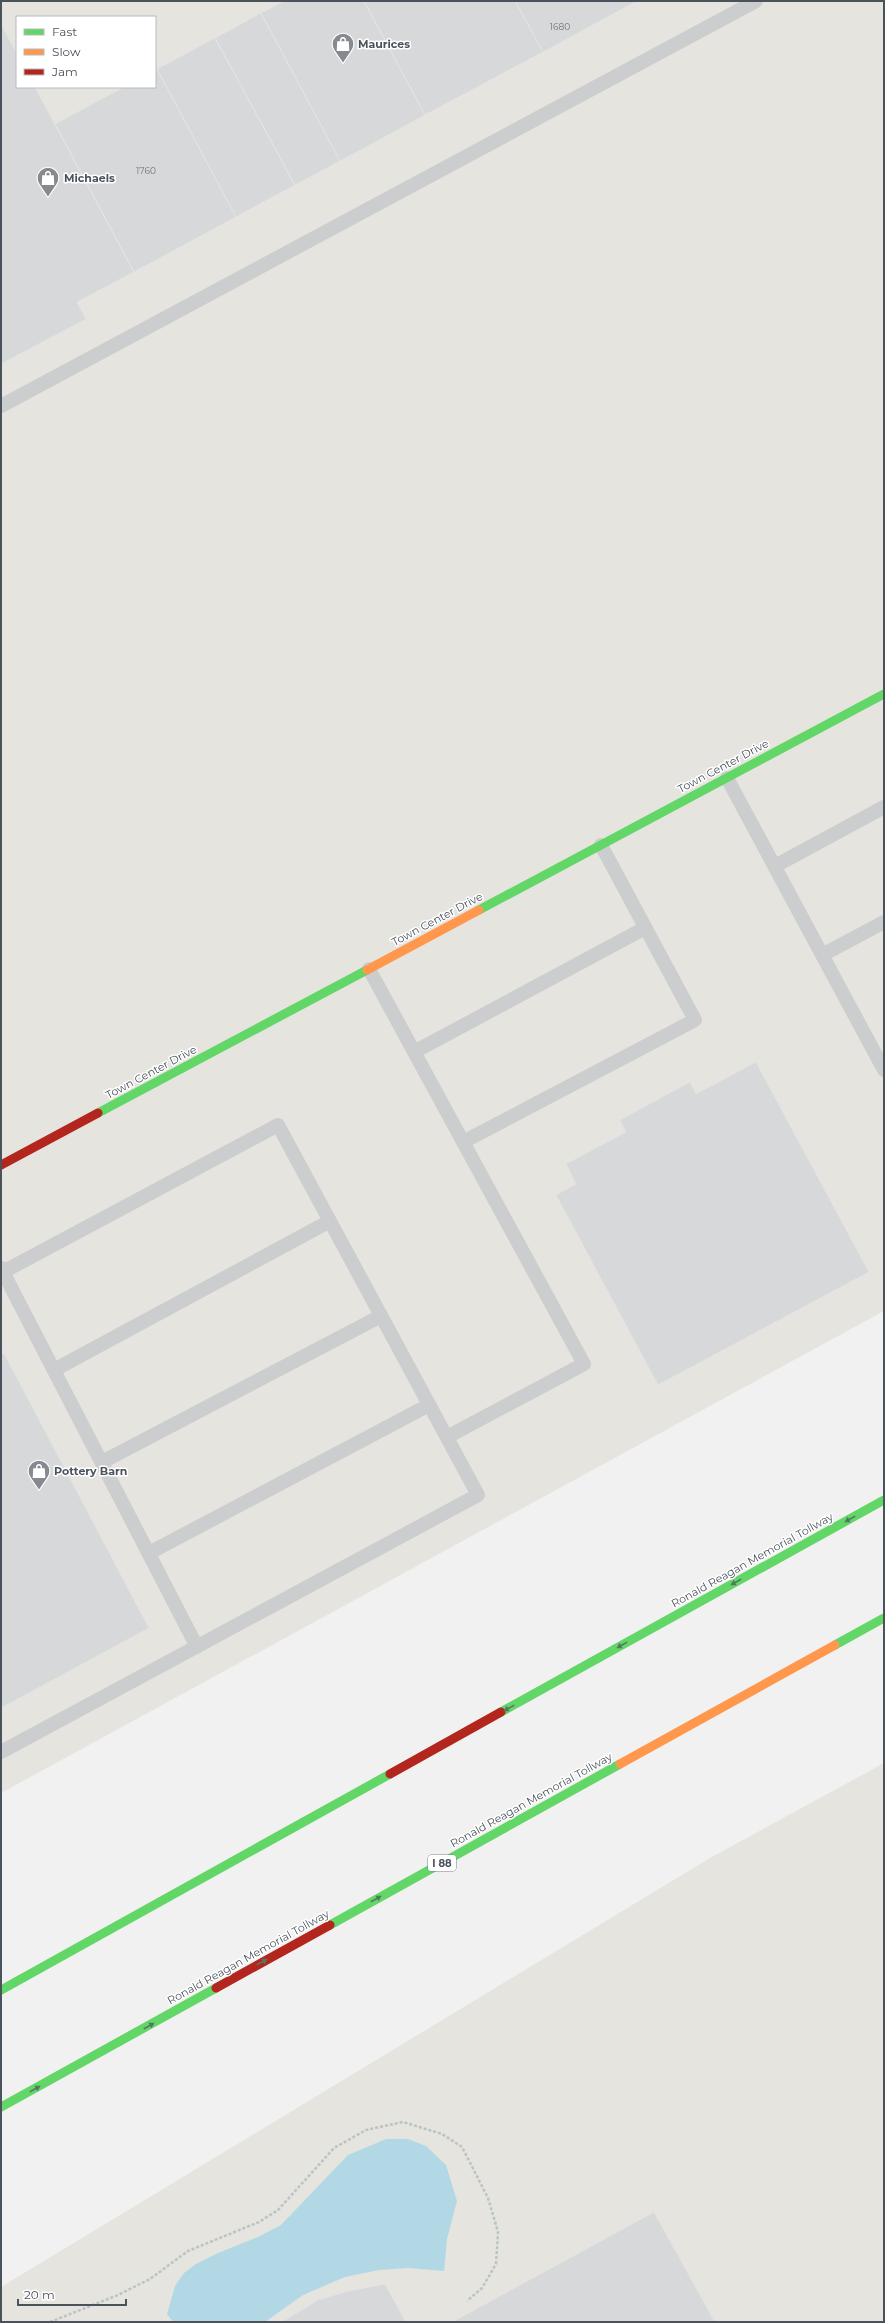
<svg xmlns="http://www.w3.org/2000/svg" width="885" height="2323" viewBox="0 0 885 2323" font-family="Montserrat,sans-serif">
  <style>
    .commercial { fill: #e5e4df; fill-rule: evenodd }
    .water { fill: #b2d8e6 }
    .building { fill: #d7d8da; stroke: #e3e3e4 }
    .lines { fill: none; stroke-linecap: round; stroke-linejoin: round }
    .path { stroke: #bac4c1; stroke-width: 2.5; stroke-dasharray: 3 2; stroke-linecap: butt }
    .lane { stroke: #cbcdcf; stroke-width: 14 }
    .fast { stroke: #63d668; stroke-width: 9 }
    .slow { stroke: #ff974d; stroke-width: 9 }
    .jam { stroke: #b3261e; stroke-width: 9 }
    .oneway { fill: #527a5f }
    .labels { text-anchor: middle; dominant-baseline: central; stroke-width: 3; stroke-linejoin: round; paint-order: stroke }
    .number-label { font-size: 9px; fill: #6f757c }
    .shield { fill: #fff; stroke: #80868c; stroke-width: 1 }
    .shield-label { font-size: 10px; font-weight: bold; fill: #4a525b }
    .poi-label { font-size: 11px; font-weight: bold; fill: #4a525b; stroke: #fff; text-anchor: start }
    .street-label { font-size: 11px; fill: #4a525b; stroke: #fff }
  </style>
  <rect width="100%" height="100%" fill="#f1f1f1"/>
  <path class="commercial" d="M 1,1 L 884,1 L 884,1311 L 1,1793 ZM 17,17 L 155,17 L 155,87 L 17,87 Z
    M 884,1763 L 884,2322 L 1,2322 L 1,2287 L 710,1858 Z"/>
  <path class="water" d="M 386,2139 L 408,2139 L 426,2146 L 446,2165 L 457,2201 L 447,2239 L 444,2271 L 408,2268 L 379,2270 L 345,2277 L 303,2295 L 265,2322 L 173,2322 L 167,2314 L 175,2286 L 184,2273 L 196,2264 L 218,2253 L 258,2237 L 281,2225 L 348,2155 Z"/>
  <path class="building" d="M 284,1 L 364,1 L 425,115 L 340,161 L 261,13 Z
    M 364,1 L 515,1 L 543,52 L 425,115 Z
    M 515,1 L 637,1 L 543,52 Z
    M 261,13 L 340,161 L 295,185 L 215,38 Z
    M 1,24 L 17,54 L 17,87 L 35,87 L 134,272 L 77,302 L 86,319 L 1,364 Z
    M 215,38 L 295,185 L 236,217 L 157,69 Z
    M 157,69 L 236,217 L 134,272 L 55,124 L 124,87 L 155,87 L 155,70 Z
    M 756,1062 L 869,1272 L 658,1385 L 556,1195 L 576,1184 L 566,1164 L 626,1132 L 620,1120 L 690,1082 L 696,1094 Z
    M 4,1353 L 149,1628 L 1,1708 L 1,1354 Z
    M 654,2212 L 715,2322 L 452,2322 Z
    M 385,2284 L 406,2322 L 282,2322 L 318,2300 L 348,2291 Z"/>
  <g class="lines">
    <path class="path" d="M 50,2322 L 118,2295 L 150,2279 L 188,2251 L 259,2222 L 278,2210 L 334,2148 L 366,2130 L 403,2122 L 442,2134 L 462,2147 L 488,2198 L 498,2232 L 496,2264 L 482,2288 L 467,2301"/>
    <path class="lane" d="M 1,406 L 756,1
      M 727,778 L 884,1070
      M 775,866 L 884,807
      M 822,955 L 884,922
      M 369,969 L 584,1364 L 447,1437
      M 414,1052 L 645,928
      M 463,1142 L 695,1020 L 601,845
      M 1,1268 L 197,1647
      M 1,1273 L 278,1125 L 478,1495 L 1,1752
      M 54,1370 L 330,1221
      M 102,1462 L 381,1316
      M 149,1553 L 429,1405"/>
    <path class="fast" d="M 479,910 L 884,694
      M 98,1113 L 367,970
      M 835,1645 L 884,1618
      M 501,1712 L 884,1500
      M 330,1925 L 620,1764
      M 1,1990 L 390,1774
      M 1,2107 L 216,1988"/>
    <path class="slow" d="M 367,970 L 479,910
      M 620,1764 L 835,1645"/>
    <path class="jam" d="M 1,1165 L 98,1113
      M 390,1774 L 501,1712
      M 216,1988 L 330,1925"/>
  </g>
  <defs><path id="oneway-solid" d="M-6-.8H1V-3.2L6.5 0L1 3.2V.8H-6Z"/></defs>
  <g class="oneway">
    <use href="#oneway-solid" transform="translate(850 1519) rotate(151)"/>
    <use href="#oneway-solid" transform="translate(736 1582) rotate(151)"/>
    <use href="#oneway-solid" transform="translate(622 1645) rotate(151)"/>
    <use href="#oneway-solid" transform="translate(509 1708) rotate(151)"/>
    <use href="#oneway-solid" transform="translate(376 1899) rotate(-29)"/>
    <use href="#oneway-solid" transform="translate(262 1962) rotate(-29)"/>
    <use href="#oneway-solid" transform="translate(149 2026) rotate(-29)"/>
    <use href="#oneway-solid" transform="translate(35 2089) rotate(-29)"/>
  </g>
  <defs>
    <g id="shop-pin" transform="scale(1.15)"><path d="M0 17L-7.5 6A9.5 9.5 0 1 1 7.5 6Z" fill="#848a90" stroke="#fff"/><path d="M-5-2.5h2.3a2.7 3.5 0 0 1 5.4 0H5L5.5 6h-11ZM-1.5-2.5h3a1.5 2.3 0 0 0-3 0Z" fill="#fff"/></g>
  </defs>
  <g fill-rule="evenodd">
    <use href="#shop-pin" x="343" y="44"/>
    <use href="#shop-pin" x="48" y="178"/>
    <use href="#shop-pin" x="39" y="1471"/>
  </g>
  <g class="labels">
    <g class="number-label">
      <text x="560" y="26">1680</text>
      <text x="146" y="170">1760</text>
    </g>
    <rect class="shield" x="428" y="1855" width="28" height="16" rx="3"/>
    <g class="shield-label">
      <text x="442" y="1863">I 88</text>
    </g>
    <g class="poi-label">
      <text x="358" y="44">Maurices</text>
      <text x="64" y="178">Michaels</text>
      <text x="54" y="1471">Pottery Barn</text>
    </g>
    <g class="street-label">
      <text transform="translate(723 766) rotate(-28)">Town Center Drive</text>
      <text transform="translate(437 919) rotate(-28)">Town Center Drive</text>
      <text transform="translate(151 1072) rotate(-28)">Town Center Drive</text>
      <text transform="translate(752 1560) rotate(-29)">Ronald Reagan Memorial Tollway</text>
      <text transform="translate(531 1800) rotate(-29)">Ronald Reagan Memorial Tollway</text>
      <text transform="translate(248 1957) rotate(-29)">Ronald Reagan Memorial Tollway</text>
    </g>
  </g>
  <rect width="885" height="2323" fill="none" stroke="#4a525b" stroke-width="4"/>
  <rect x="16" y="16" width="140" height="72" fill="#ffffff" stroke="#b7babd"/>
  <rect x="24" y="29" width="20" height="6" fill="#63d668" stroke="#b7babd"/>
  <text x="52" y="36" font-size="12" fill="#4a525b">Fast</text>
  <rect x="24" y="49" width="20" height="6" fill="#ff974d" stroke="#b7babd"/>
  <text x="52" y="56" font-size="12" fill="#4a525b">Slow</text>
  <rect x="24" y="69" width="20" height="6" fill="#b3261e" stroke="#b7babd"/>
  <text x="52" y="76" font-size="12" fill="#4a525b">Jam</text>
  <path d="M18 2299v6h108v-6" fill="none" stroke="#4a525b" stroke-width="2"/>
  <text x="24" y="2299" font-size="12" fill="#4a525b" stroke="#ffffff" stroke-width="3" paint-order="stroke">20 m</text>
</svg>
